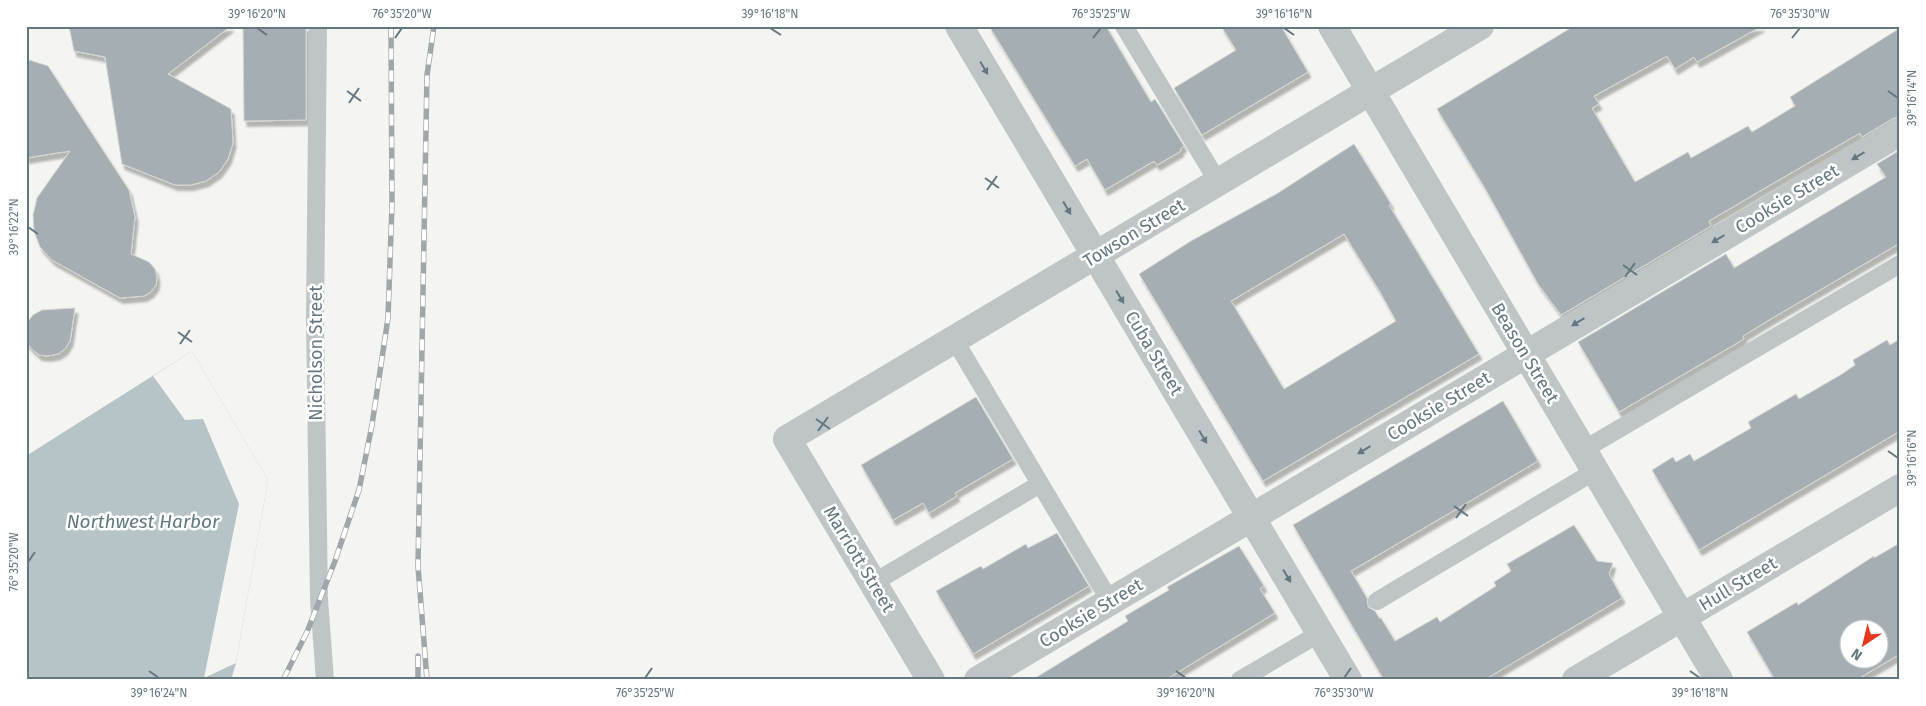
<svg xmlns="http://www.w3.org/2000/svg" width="1926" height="706" viewBox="0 0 1926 706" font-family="'Fira Sans',sans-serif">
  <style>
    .water { fill: #b6c4c7 }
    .pier { fill: #f4f4f0 }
    .building { fill: #a5afb3; stroke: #d5d5d3; fill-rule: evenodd; filter: url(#shadow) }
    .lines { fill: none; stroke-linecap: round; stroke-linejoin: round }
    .lane { stroke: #bfc4c6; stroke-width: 18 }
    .street { stroke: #bfc4c6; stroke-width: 28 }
    .rail-casing { stroke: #9fa7ab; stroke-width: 5.5 }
    .rail { stroke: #fff; stroke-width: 4; stroke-dasharray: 11; stroke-linecap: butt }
    .oneway { fill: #627781 }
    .ticks { fill: none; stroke: #627781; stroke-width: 2 }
    .labels { text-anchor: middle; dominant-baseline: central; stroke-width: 5; stroke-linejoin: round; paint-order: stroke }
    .street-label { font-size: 18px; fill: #627781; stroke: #fff }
    .water-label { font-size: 19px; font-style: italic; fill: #5e7a7f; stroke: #fff }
    .neatline { fill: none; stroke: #627781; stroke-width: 2 }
    .ticks-label { font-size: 12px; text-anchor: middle; fill: #627781 }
  </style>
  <defs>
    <filter id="shadow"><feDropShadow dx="3" dy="5.5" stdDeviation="1" flood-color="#0004"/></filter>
  </defs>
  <rect width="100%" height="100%" fill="#f4f4f0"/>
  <path class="water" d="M 192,351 L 268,480 L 236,663 L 231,680 L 26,680 L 26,456 Z"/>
  <path class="pier" d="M 192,351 L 268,480 L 236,663 L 204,678 L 239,504 L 203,419 L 185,420 L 153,376 Z"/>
  <path class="building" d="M 69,26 L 231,26 L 168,74 L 231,109 L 233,143 L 228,159 L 219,172 L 206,181 L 191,185 L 175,185 L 122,164 L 105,57 L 74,51 Z
    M 243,26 L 306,26 L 306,120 L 244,121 Z
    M 989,26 L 1106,26 L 1151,102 L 1155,99 L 1184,146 L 1180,149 L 1181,151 L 1157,165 L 1154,161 L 1105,190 L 1087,159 L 1075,166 Z
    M 1221,26 L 1281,26 L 1308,72 L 1202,135 L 1174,88 L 1236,50 Z
    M 1574,26 L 1762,26 L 1697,62 L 1694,57 L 1675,69 L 1667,56 L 1594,96 L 1599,104 L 1592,108 L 1635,182 L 1688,152 L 1691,158 L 1748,126 L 1752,132 L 1795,106 L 1790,97 L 1900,28 L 1900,116 L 1892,119 L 1862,137 L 1860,133 L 1765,188 L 1709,221 L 1711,226 L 1561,315 L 1538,284 L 1486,190 L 1437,109 Z
    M 26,59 L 48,66 L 129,190 L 135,217 L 131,254 L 149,262 L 155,269 L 157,277 L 156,285 L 151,292 L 144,296 L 120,298 L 52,260 L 40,247 L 34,231 L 33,215 L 37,198 L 70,151 L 26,158 Z
    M 1354,144 L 1391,204 L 1389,205 L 1479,354 L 1263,481 L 1139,274 L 1191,241 L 1278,193 ZM 1344,234 L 1380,292 L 1396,321 L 1284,389 L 1231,301 Z
    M 1900,150 L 1900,243 L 1769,320 L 1743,336 L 1744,339 L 1619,412 L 1578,342 L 1726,254 L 1734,268 L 1886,177 L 1877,164 Z
    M 75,308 L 70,341 L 65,349 L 58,354 L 48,356 L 39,355 L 32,349 L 26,342 L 26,324 L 33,315 L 42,310 Z
    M 1900,339 L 1900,431 L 1699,550 L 1652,470 L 1673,457 L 1676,462 L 1690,454 L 1694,461 L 1751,428 L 1748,422 L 1796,394 L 1799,399 L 1842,374 L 1855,365 L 1853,360 L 1887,340 L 1890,345 Z
    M 976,397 L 1013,459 L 955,493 L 957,496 L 929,513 L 923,503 L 893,520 L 861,465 Z
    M 1503,401 L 1538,461 L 1351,571 L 1367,598 L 1368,607 L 1375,611 L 1380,619 L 1381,618 L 1395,641 L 1437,617 L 1440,622 L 1496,586 L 1494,582 L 1511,571 L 1507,564 L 1574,525 L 1597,561 L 1613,563 L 1609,574 L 1622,598 L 1484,680 L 1384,680 L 1293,525 Z
    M 1057,533 L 1089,586 L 973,654 L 936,591 L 981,566 L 983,569 L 1026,544 L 1028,548 Z
    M 1900,543 L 1900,654 L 1856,680 L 1775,680 L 1747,632 L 1797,602 L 1798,605 L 1874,556 L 1874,558 ZM 1848,628 L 1878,628 L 1878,658 L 1848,658 Z
    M 1239,546 L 1264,586 L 1260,589 L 1275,613 L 1165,680 L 1032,680 L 1128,621 L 1125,616 L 1169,590 L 1167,587 Z"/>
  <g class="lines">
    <path class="lane" d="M 318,26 L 315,319 L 319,600 L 325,680
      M 1124,26 L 1218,182
      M 954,339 L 1110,601
      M 1583,450 L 1900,264
      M 873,583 L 1040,484
      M 1377,601 L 1595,471
      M 1240,680 L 1320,633"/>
    <path class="street" d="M 959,26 L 1348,680
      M 1332,26 L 1719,680
      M 931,680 L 787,439 L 1480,26
      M 978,680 L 1900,132
      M 1576,680 L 1900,488"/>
    <g class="rail-casing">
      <path id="rail" d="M 418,656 L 418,680
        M 283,680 L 307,632 L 335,561 L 359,490 L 372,425 L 388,318 L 392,204 L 391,26
        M 427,680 L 418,566 L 427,75 L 434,26"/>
    </g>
    <use href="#rail" class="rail"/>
  </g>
  <defs><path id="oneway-solid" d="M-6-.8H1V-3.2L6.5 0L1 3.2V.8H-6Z" transform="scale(1.25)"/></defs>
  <g class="oneway">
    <use href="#oneway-solid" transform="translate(984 68) rotate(59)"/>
    <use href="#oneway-solid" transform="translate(1858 156) rotate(149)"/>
    <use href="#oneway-solid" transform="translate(1067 208) rotate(59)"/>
    <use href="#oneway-solid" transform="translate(1718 239) rotate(149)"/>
    <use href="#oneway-solid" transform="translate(1120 297) rotate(59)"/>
    <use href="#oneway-solid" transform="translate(1578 322) rotate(149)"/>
    <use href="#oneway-solid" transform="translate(1203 437) rotate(59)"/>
    <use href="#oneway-solid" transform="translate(1364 450) rotate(149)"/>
    <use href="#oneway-solid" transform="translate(1287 576) rotate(59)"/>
  </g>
  <path class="ticks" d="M 257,28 L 267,35M 770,28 L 781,35M 1284,28 L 1294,35M 395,38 L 402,28M 1093,38 L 1101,28M 1792,38 L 1800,28M 347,91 L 361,101M 1888,91 L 1898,98M 349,103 L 359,88M 985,178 L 999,188M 987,190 L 997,176M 28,227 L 38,234M 1623,265 L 1637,275M 1625,277 L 1635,263M 178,332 L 192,342M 180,344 L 190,330M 816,419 L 830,429M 818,431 L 828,417M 1888,451 L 1898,458M 1454,506 L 1468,516M 1456,518 L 1466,504M 28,562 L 35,552M 149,671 L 159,678M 1176,671 L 1186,678M 1690,671 L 1700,678M 645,678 L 652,668M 1344,678 L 1351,668"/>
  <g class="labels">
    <g class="street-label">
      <text transform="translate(1787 199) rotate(-31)">Cooksie Street</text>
      <text transform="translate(1134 233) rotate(-31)">Towson Street</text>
      <text transform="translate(316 353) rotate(-90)">Nicholson Street</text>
      <text transform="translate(1154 353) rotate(59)">Cuba Street</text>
      <text transform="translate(1525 353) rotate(59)">Beason Street</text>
      <text transform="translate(1439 406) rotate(-31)">Cooksie Street</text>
      <text transform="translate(859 559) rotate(59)">Marriott Street</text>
      <text transform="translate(1738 584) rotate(-31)">Hull Street</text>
      <text transform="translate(1091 613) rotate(-31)">Cooksie Street</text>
    </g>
    <g class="water-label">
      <text x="143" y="521">Northwest Harbor</text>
    </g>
  </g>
  <rect width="1926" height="706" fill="none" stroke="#ffffff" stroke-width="55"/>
  <g transform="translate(1864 644) rotate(215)"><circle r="24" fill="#ffffff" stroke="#c0c9cd"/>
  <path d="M0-4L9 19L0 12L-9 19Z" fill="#e5381e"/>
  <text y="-8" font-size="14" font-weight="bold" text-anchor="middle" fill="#627781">N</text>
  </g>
  <rect x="28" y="28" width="1870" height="650" class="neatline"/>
  <g class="ticks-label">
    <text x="257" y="18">39°16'20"N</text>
    <text x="402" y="18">76°35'20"W</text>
    <text x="770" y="18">39°16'18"N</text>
    <text x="1101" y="18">76°35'25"W</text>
    <text x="1284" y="18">39°16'16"N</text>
    <text x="1800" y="18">76°35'30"W</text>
    <text transform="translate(1912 98) rotate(-90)" y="4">39°16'14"N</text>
    <text transform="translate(14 227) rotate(-90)" y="4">39°16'22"N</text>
    <text transform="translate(1912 458) rotate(-90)" y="4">39°16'16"N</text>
    <text transform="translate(14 562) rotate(-90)" y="4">76°35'20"W</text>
    <text x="159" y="697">39°16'24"N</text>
    <text x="645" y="697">76°35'25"W</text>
    <text x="1186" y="697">39°16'20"N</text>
    <text x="1344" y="697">76°35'30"W</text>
    <text x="1700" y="697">39°16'18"N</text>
  </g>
</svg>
